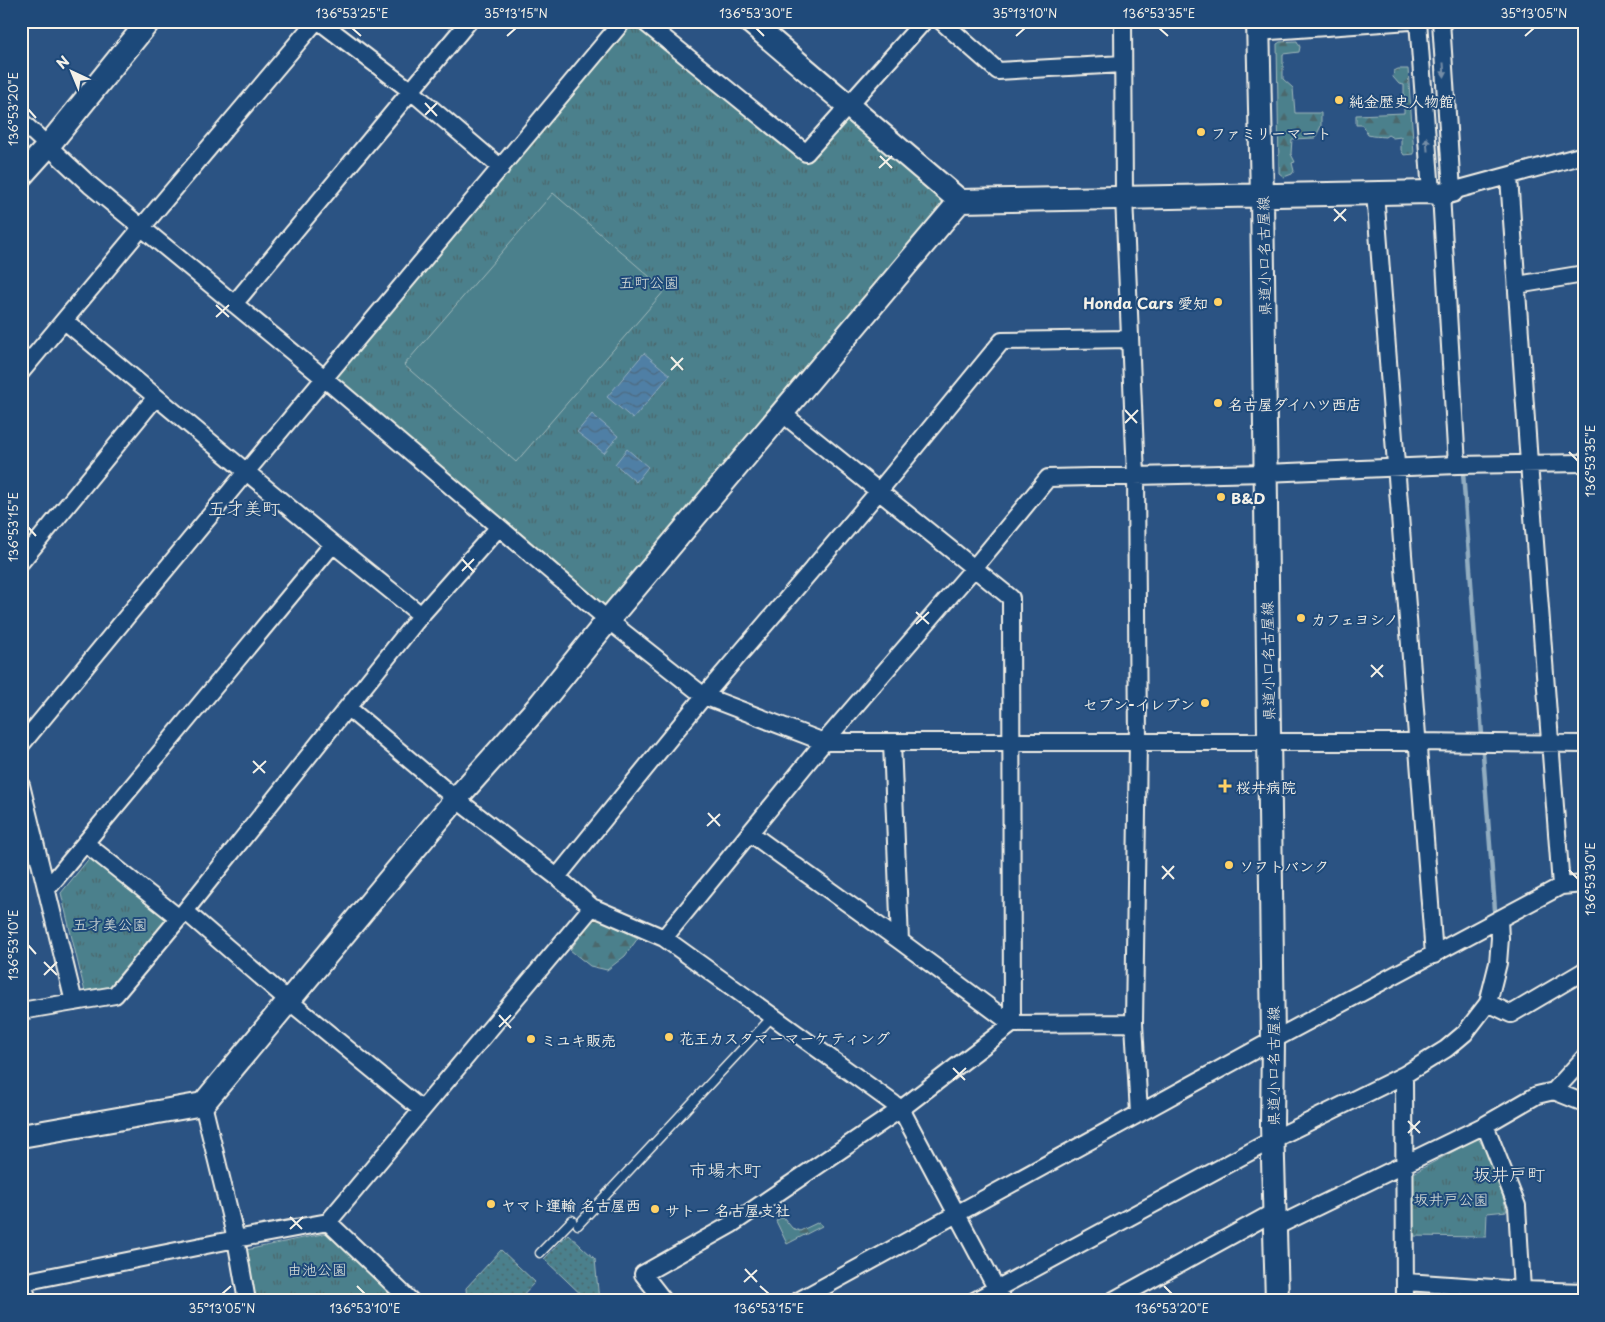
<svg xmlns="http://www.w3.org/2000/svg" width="1605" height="1322" viewBox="0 0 1605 1322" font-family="'Playpen Sans','Klee One',sans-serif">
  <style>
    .grass { fill: url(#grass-dots); stroke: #a0b8ba }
    .forest { fill: url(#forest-firs); stroke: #a0b8ba }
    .park { fill: url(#park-tufts); stroke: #a0b8ba }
    .pitch { fill: #4c808c; stroke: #a0b8ba }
    .water { fill: url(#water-waves); stroke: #92adc0 }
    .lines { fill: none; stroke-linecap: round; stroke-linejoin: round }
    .stream { stroke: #92adc0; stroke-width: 4.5 }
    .lane-casing { stroke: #f4f1e8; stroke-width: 11 }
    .street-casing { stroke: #f4f1e8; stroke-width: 20 }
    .secondary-casing { stroke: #f4f1e8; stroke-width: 26 }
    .path { stroke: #f4f1e8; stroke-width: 2.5; stroke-dasharray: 1 4; stroke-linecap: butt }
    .lane { stroke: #1f4a7a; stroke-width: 8 }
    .street { stroke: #1f4a7a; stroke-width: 16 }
    .secondary { stroke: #1f4a7a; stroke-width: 22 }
    .oneway { fill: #748da6 }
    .ticks { fill: none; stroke: #f4f1e8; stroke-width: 2 }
    .poi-dot { fill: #ffd166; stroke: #1f4a7a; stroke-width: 2 }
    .labels { text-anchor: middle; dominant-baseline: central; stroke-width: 4; stroke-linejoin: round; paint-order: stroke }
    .poi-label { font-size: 15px; font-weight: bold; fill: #f4f1e8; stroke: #1f4a7a; text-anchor: start }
    .street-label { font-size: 15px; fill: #f4f1e8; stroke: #1f4a7a }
    .park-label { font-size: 15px; fill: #dbe0da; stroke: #1f4a7a }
    .quarter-label { font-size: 18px; fill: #f4f1e8; stroke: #1f4a7a }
    .neatline { fill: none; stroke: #f4f1e8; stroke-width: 2 }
    .ticks-label { font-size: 12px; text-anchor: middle; fill: #f4f1e8 }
  </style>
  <defs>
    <pattern id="grass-dots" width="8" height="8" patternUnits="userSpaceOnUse" patternTransform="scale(1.25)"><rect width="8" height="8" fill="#4c808c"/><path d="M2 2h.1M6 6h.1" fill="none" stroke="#4b676c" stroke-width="1.8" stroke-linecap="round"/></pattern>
    <pattern id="forest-firs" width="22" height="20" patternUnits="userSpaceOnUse" patternTransform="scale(1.25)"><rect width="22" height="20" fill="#4c808c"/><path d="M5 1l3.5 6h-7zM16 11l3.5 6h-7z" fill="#4b676c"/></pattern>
    <pattern id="park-tufts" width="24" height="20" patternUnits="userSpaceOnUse" patternTransform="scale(1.25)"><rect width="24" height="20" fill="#4c808c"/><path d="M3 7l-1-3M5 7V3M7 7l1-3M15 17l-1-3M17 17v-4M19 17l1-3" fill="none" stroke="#4b676c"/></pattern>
    <pattern id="water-waves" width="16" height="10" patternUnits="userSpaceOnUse" patternTransform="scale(1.25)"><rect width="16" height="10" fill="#507fa5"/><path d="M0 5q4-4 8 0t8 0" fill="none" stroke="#4d697f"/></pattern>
  </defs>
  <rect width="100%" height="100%" fill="#2b5383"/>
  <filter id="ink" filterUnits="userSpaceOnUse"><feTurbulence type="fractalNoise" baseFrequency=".02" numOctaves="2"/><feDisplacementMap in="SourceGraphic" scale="10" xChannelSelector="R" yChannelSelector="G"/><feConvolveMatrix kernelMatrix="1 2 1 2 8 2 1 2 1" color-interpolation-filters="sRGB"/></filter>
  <g filter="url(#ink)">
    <path class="grass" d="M 568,1234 L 595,1259 L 599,1301 L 588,1301 L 544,1259 Z
      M 501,1250 L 535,1282 L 517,1301 L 467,1301 L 466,1288 Z"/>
    <path class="forest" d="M 1297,41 L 1300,47 L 1299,52 L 1283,54 L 1283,79 L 1293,88 L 1295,113 L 1321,113 L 1321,126 L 1315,138 L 1292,139 L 1291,154 L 1295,162 L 1292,163 L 1294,171 L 1292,174 L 1284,177 L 1279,173 L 1279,170 L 1277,44 L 1280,42 Z
      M 1398,69 L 1408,69 L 1414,154 L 1404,155 L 1401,150 L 1401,137 L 1393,138 L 1388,135 L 1385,137 C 1379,136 1374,137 1368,135 L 1362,125 L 1356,125 L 1356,115 L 1404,113 L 1404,85 L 1399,84 L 1393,77 L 1394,71 Z
      M 595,917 L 638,938 L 625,956 L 607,970 L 590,966 L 570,950 Z
      M 780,1218 L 784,1218 L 792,1228 L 800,1231 L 819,1222 L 822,1226 L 787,1244 L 776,1221 Z"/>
    <path class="park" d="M 628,21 L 636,21 L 808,158 L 849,117 L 943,193 L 945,211 L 606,606 L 334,375 Z
      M 91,856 L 168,919 L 109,987 L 85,992 L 61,893 Z
      M 1478,1138 L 1493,1163 L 1507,1211 L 1487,1213 L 1486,1237 L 1409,1236 L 1408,1176 Z
      M 327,1233 L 399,1301 L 255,1301 L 246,1250 Z"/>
    <path class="pitch" d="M 553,193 L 665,290 L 516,462 L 404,365 Z"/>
    <path class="water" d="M 644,353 L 670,375 L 633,419 L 607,397 Z
      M 592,414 L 618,436 L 604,453 L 577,432 Z
      M 627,449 L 648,467 L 636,482 L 615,464 Z"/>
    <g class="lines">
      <path class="stream" d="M 1463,472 L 1482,735
        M 1483,754 L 1495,910
        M 962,1301 L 972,1295"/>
      <g class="lane-casing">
        <path id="lane" d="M 578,1225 L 773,1016
          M 540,1253 L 572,1220"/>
      </g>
      <g class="street-casing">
        <path id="street" d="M 319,21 L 411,91 L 501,168
          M 643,21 L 806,153 L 924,21
          M 941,21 L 998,71 L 1123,64
          M 1123,21 L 1124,197 L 1136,475 L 1138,742 L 1134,1023 L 1139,1114
          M 1418,21 L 1431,192
          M 1441,21 L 1452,191 L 1584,155
          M 1258,32 L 1410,21
          M 21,121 L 90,185 L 324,378 L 608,620 L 704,696 L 824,742 L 1417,742 L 1584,744
          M 1509,177 L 1529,463 L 1561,886
          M 1375,193 L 1434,955
          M 1441,194 L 1457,465
          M 1517,285 L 1584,274
          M 234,304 L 469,21
          M 65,321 L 333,544 L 421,615
          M 21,372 L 142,227 L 316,21
          M 21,562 L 156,397
          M 348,708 L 456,799 L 557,877 L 592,907 L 664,938 L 901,1109 L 1003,1301
          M 892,743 L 900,941
          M 21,745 L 246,472 L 623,21
          M 21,785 L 74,1002
          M 750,833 L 900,941 L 1012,1024 L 1134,1023
          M 85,843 L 179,918
          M 557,877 L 704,696 L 879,491 L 1002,341 L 1130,339
          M 47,889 L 333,544
          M 185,911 L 289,1001 L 422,1110
          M 664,938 L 824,742 L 974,568 L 1048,478 L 1265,473 L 1457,465 L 1584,463
          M 1488,1003 L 1511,1014 L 1584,971
          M 21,1011 L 115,995 L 185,911 L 421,615 L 499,527
          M 1404,1075 L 1405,1301
          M 1554,1091 L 1584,1058
          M 203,1104 L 236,1239 L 247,1301
          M 1485,1125 L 1517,1206 L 1522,1290 L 1521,1301
          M 328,1222 L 411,1301
          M 1275,1227 L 1485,1125 L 1537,1095 L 1554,1091 L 1584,1103
          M 21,1276 L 28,1301
          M 23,1282 L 236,1239 L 328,1222 L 592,907
          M 1406,1282 L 1522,1290 L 1584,1292
          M 664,1301 L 643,1274 L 732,1224 L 901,1109 L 1012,1024 L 1011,598 L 783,414
          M 798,1301 L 1273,1040 L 1561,886 L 1584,884
          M 974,1301 L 1272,1140 L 1404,1075 L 1446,1049 L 1465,1033 L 1488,1003 L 1498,963 L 1500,938 L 1499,920
          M 1112,1301 L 1274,1212"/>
      </g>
      <g class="secondary-casing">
        <path id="secondary" d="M 749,21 L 960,201 L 1431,192 L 1441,194 L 1452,191
          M 1258,21 L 1262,196 L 1273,1040 L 1272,1125 L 1277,1301
          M 21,176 L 48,146 L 149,21
          M 21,1136 L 203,1104 L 456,799 L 537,708 L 608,620 L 960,201"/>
      </g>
      <path class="path" d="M 951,1301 L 959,1297"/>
      <use href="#lane" class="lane"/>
      <use href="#street" class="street"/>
      <use href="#secondary" class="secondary"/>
    </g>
    <defs><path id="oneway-solid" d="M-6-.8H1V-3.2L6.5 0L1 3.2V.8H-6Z" transform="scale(1.25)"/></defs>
    <g class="oneway">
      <use href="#oneway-solid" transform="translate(1444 70) rotate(86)"/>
      <use href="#oneway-solid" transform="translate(1427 144) rotate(-94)"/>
    </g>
  </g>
  <path class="ticks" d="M 352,28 L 361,36M 756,28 L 764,36M 1159,28 L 1168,36M 507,36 L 516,28M 1016,36 L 1025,28M 1525,36 L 1534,28M 425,103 L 437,116M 28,109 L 36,118M 425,115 L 437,103M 880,156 L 892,168M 879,168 L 892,156M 1334,209 L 1346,221M 1334,221 L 1346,209M 216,305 L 229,317M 216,317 L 229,305M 671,357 L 683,370M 671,370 L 683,358M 1125,410 L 1137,423M 1125,423 L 1138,410M 1569,452 L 1578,461M 28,527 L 36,536M 462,559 L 474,572M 462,571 L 474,559M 916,612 L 929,624M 916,624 L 929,612M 1371,665 L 1383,677M 1371,677 L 1383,665M 253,761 L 265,773M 253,773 L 266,761M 708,813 L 720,826M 707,826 L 720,814M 1162,866 L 1174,879M 1569,870 L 1578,879M 1162,879 L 1174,866M 28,945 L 36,954M 44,962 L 57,975M 44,975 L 57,962M 499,1015 L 511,1028M 499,1027 L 511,1015M 953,1068 L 965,1080M 953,1080 L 966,1068M 1408,1121 L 1420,1133M 1408,1133 L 1420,1121M 290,1217 L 302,1229M 290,1229 L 303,1217M 745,1269 L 757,1282M 744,1282 L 757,1270M 357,1286 L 365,1294M 760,1286 L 769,1294M 1164,1286 L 1172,1294M 222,1294 L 231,1286"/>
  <g class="poi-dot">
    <circle cx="1339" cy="100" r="5"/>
    <circle cx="1201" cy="132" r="5"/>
    <circle cx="1218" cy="302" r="5"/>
    <circle cx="1218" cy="403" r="5"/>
    <circle cx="1221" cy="497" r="5"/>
    <circle cx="1301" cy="618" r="5"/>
    <circle cx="1205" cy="703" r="5"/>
    <path d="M1222.5 778.5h5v5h5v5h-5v5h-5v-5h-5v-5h5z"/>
    <circle cx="1229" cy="865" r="5"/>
    <circle cx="669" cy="1037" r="5"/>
    <circle cx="531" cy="1039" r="5"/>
    <circle cx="491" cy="1204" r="5"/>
    <circle cx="655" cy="1209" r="5"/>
  </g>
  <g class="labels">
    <g class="poi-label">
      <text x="1349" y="100">純金歴史人物館</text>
      <text x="1211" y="132">ファミリーマート</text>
      <text x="1208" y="302" text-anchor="end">Honda Cars 愛知</text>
      <text x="1228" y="403">名古屋ダイハツ西店</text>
      <text x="1231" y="497">B&amp;D</text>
      <text x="1311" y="618">カフェヨシノ</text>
      <text x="1195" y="703" text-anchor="end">セブン-イレブン</text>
      <text x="1236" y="786">桜井病院</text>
      <text x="1239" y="865">ソフトバンク</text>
      <text x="679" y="1037">花王カスタマーマーケティング</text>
      <text x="541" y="1039">ミユキ販売</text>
      <text x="501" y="1204">ヤマト運輸 名古屋西</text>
      <text x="665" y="1209">サトー 名古屋支社</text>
    </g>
    <g class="street-label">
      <text transform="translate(1263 256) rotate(-91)">県道小口名古屋線</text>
      <text transform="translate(1267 661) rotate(-91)">県道小口名古屋線</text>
      <text transform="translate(1272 1066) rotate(-90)">県道小口名古屋線</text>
    </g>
    <g class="park-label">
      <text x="649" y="281">五町公園</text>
      <text x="110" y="923">五才美公園</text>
      <text x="1451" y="1198">坂井戸公園</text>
      <text x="317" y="1268">由池公園</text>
    </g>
    <g class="quarter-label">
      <text x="244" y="507">五才美町</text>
      <text x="725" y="1169">市場木町</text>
      <text x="1509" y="1173">坂井戸町</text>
    </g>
  </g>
  <rect width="1605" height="1322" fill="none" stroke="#1f4a7a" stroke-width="55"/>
  <g transform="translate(72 72) rotate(316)" stroke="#1f4a7a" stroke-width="4" paint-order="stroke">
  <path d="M0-4L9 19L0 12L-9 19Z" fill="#f4f1e8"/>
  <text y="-8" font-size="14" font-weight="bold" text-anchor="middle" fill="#f4f1e8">N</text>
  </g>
  <rect x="28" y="28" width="1550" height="1266" class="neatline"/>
  <g class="ticks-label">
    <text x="352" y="18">136°53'25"E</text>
    <text x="516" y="18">35°13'15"N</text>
    <text x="756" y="18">136°53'30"E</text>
    <text x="1025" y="18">35°13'10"N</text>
    <text x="1159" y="18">136°53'35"E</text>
    <text x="1534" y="18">35°13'05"N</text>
    <text transform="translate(14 109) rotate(-90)" y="4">136°53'20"E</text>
    <text transform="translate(1591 461) rotate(-90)" y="4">136°53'35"E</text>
    <text transform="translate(14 527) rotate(-90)" y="4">136°53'15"E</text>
    <text transform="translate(1591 879) rotate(-90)" y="4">136°53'30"E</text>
    <text transform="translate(14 945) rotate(-90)" y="4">136°53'10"E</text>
    <text x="222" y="1313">35°13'05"N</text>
    <text x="365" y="1313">136°53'10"E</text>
    <text x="769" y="1313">136°53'15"E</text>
    <text x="1172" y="1313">136°53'20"E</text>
  </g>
</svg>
